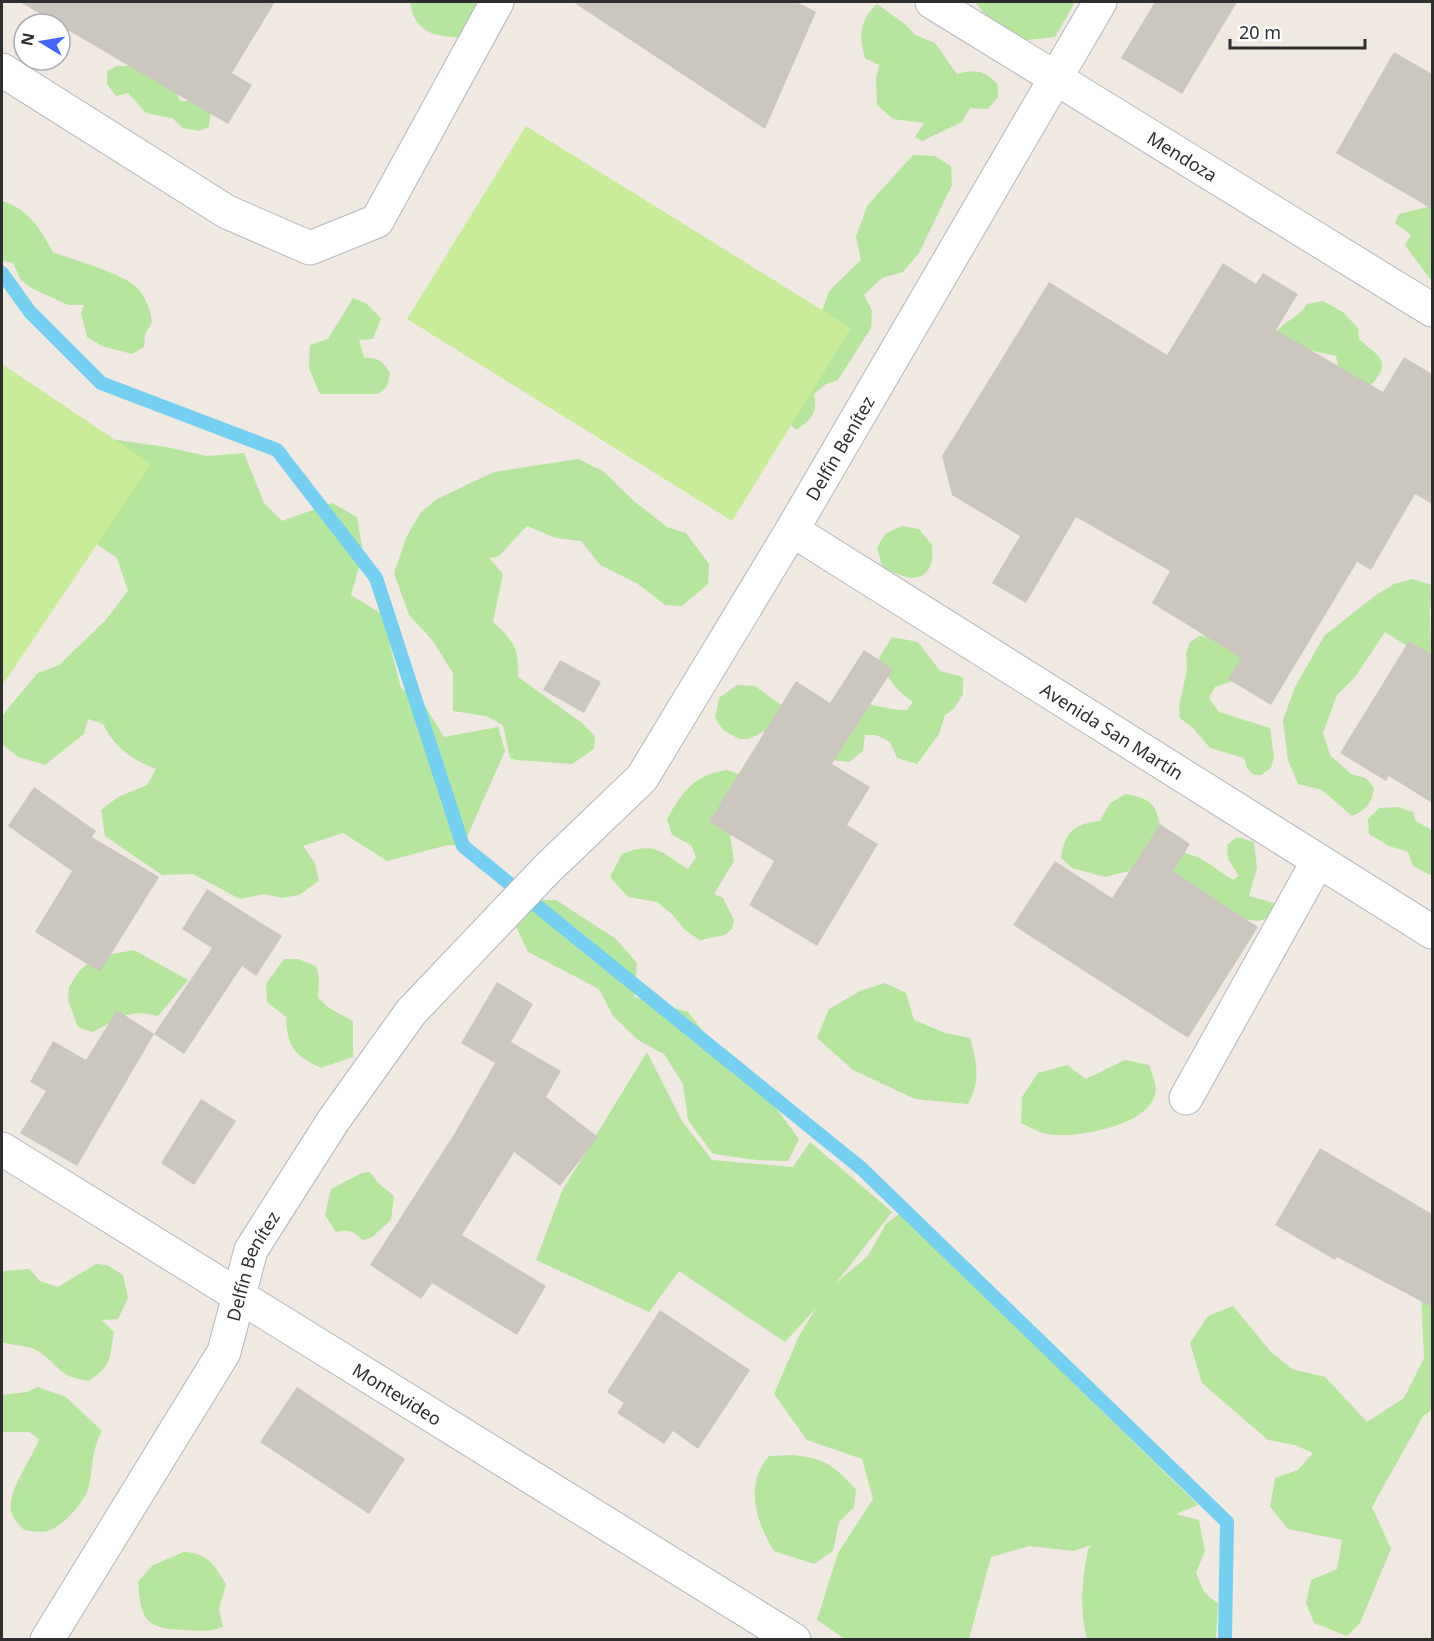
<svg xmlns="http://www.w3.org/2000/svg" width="1434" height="1641" viewBox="0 0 1434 1641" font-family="'Noto Sans',sans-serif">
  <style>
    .green { fill: #b6e59e }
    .pitch { fill: #c9ec9a }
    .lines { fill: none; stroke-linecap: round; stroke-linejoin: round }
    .stream { stroke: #75cff0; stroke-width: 14 }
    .building { fill: #cbc7bf }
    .minor-casing { stroke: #b4b7c1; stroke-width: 35 }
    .minor { stroke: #fff; stroke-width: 33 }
    .labels { text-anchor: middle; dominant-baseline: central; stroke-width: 5; stroke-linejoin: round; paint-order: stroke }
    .street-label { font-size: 18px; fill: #2e2e2e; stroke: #fff }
  </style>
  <rect width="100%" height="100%" fill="#efe9e1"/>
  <path class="green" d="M 410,2 L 499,2 L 474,38 C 442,37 415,38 410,2 Z
    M 975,2 L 1075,2 L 1055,37 L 1018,41 L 988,18 Z
    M 877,4 L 906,25 L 915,35 L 935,43 L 957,74 C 976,69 985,70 998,85 L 998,97 L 988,109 L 970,108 L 962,122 L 922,141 L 915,137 L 924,123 L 893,119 L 877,105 L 876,79 L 879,65 L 865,58 C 859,36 859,20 877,4 Z
    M 117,66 L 133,66 L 173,85 L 180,101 L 191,101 L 211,110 L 209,127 L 199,131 L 183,128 L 172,118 L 146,113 L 128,93 L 116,96 L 107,84 L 107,71 Z
    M 913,155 L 935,156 L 951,166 L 952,185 L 919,253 L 903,272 L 882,278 L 864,295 L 872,311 L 871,328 L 838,380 L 826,384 L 814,394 C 818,413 812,420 796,430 L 785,418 L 829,291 L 861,260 L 856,237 L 867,206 Z
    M 2,201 C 29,209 40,229 53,252 C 73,260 125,274 137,288 C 147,298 150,309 152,322 L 145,334 L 144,347 L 132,354 L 102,346 L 87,337 L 81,313 L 84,305 L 68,305 L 33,289 L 21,280 L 13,263 L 2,261 Z
    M 1432,206 L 1432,279 L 1430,279 L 1405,245 L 1411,235 L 1395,223 L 1399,214 Z
    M 353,298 L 366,303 L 381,318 L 373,339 L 359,340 L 364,358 C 377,357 383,361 390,373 L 387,387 L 378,394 L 320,394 L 309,369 L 310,345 L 328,339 Z
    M 1323,301 L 1343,312 L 1358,328 L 1359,339 C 1379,357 1393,361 1371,385 L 1339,374 L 1336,356 L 1283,344 L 1276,332 C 1286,320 1299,317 1307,304 Z
    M 96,437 L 166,447 L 207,456 L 244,453 L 264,503 L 282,521 L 332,503 L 357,517 L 363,553 L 351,595 L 382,614 L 401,688 L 425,706 L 444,737 L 498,727 L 505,751 L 463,846 L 448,845 L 387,861 L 343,833 L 303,846 L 315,863 L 319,881 L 299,895 L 282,898 L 264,894 L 240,899 L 193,874 L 162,875 L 105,836 L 101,810 L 118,797 L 147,785 L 156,769 C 132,760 114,747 103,724 L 88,719 L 84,734 L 45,765 L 18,757 L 2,744 L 2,717 L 9,707 L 38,673 L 59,665 L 105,621 L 128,591 L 117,558 L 89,539 Z
    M 578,459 L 603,471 L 634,501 L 667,527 L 686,533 L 709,564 L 708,584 L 682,606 L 665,605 L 638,584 L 600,565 L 581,541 L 556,538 L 527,526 L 499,556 L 489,558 L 503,574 L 493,622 C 514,641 519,648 518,677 L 582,723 L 595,736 L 594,749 L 572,764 L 516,760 L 510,758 L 503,725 L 486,716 L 453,711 L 453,673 L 433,641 L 409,615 L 394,573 L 406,538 L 420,513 L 437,499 L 494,472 Z
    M 902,526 L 919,529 L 932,545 C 932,550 933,559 931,564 C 922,588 897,575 882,566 L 877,548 L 885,534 Z
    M 1413,579 L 1432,585 L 1430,614 L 1432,676 L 1409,647 L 1385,632 L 1355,677 L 1337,695 L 1323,733 L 1330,755 L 1351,774 L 1366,778 L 1374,788 C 1372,804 1366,810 1352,816 L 1322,790 L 1298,784 L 1288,760 L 1283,720 L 1295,687 L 1324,636 L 1376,595 L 1394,584 Z
    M 1199,636 L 1217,638 L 1248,662 L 1239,679 L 1215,687 L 1209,698 L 1219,712 L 1270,728 L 1274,757 L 1271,768 L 1261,775 L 1254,775 L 1247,768 L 1244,758 L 1210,748 L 1194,729 L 1180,718 L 1179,706 L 1187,670 L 1186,653 L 1190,642 Z
    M 892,637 L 918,642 L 940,671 L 963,677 L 963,694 L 954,709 L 945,715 L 939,734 L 917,764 L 897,758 L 890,742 L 876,735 L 865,735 L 863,751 L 849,762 L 825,759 L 859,703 C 876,704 890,711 907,710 L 913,702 C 896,690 886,678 879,658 Z
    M 737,685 L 755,686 L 781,705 L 769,729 L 749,739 L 739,739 L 723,730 L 715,718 L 719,698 Z
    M 727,770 L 746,776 L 744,822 L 730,835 L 734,861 L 714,894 L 723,898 L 734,920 L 732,929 L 725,935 L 700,940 L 686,931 L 672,914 L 657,902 L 628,897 L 610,877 L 622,854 C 656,841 660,852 688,869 L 696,857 L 691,845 L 672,835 L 667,819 C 682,792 695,774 727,770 Z
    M 1126,794 C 1156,800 1156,806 1162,834 L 1129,871 L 1105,877 L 1072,868 L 1061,858 C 1065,832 1073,824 1100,821 L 1110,803 Z
    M 1398,807 L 1413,812 L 1416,821 L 1432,830 L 1432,876 L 1413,866 L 1408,852 L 1389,846 L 1369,834 L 1368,819 L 1379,808 Z
    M 1237,837 L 1254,842 L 1257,868 L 1249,896 L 1274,903 L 1269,918 L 1257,921 L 1244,919 L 1165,872 L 1183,852 L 1200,858 L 1233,880 L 1239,876 L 1228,859 L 1227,845 Z
    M 532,900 L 556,900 L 616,939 L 637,963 L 634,997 L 688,1012 L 710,1040 L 773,1104 L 799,1139 L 788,1161 L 757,1160 L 713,1154 L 688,1120 L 683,1084 L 664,1054 L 638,1040 L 613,1016 L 599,989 L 528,952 L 516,927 Z
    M 134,950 L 188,980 L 158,1016 C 126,1008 120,1019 92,1032 L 78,1027 L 68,1000 L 69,987 L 79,971 L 97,957 Z
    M 284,959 L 298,959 L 316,966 L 319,977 L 318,998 L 329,1008 L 353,1021 L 353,1057 L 321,1068 C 294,1055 287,1047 286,1017 L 267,1002 L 266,984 Z
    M 885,983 L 906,993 L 914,1020 L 945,1033 L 970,1038 C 977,1063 981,1081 968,1104 L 915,1099 L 853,1070 L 817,1038 L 829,1009 L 860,991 Z
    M 647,1052 L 682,1121 L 712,1160 L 793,1167 L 810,1142 L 892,1212 L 836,1283 L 867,1257 L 886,1224 L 900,1213 L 1198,1505 L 1176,1514 L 1199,1520 L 1205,1551 L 1196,1573 L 1204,1592 L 1218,1604 L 1216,1639 L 1087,1639 C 1079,1608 1082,1581 1088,1549 L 1091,1545 L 1074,1551 L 1029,1546 L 991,1557 L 969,1639 L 845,1639 L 817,1620 L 838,1553 L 873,1499 L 862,1459 L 807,1440 L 774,1394 L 798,1338 L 816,1308 L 785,1342 L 679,1271 L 649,1312 L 536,1260 L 562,1191 Z
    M 1125,1060 L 1149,1065 C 1153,1077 1159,1088 1153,1100 C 1140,1127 1073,1139 1047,1134 C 1038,1133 1029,1126 1021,1123 L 1022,1097 L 1038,1073 L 1067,1065 L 1086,1079 Z
    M 370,1172 L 378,1183 L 394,1196 L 391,1220 L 371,1238 L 362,1240 C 354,1231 348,1229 336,1232 L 325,1215 L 331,1189 L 362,1173 Z
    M 96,1264 L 107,1265 L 123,1275 L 128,1298 L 118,1319 L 102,1320 L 114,1332 C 109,1359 113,1364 89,1381 C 56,1376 62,1367 38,1351 C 29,1345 12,1346 2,1342 L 2,1271 L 29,1269 L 40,1281 L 58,1287 Z
    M 1432,1265 L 1432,1410 L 1423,1416 L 1372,1507 L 1391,1549 L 1360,1623 L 1347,1636 L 1314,1623 L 1306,1603 L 1311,1580 L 1337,1569 L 1342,1540 L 1288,1529 L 1270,1507 L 1275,1478 L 1298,1470 L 1313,1453 L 1295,1445 L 1268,1440 L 1202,1383 L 1190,1343 L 1208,1316 L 1233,1306 L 1270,1351 L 1292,1369 L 1325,1377 L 1367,1422 L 1404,1398 L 1424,1358 L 1421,1290 Z
    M 38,1387 L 66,1397 L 102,1431 C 91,1452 93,1465 89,1486 C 85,1502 63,1526 48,1531 C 41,1533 31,1531 24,1530 C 20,1525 12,1518 11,1511 C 7,1491 32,1459 39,1439 L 29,1432 L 2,1432 L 2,1395 L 27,1392 Z
    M 792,1455 C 828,1459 832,1465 856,1489 L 854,1507 L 839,1522 L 833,1551 L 814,1564 L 774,1551 C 756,1522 744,1484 769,1456 Z
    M 184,1552 C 207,1552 215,1566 226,1584 L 219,1609 L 223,1627 C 209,1632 200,1631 186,1630 C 146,1629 141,1621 138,1582 L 153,1565 Z"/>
  <path class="pitch" d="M 526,126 L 851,328 L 732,521 L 407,319 Z
    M 2,364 L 151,464 L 2,686 Z"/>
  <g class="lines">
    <path class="stream" d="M 2,273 L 30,312 L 101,383 L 277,450 L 376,578 L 463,846 L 861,1168 L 1227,1522 L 1225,1640"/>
  </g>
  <path class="building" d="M 20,2 L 275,2 L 232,73 L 252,85 L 228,124 Z
    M 573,2 L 797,2 L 816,12 L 765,129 Z
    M 1155,2 L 1237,2 L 1182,94 L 1121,58 Z
    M 1394,52 L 1432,74 L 1432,209 L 1336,153 Z
    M 1223,263 L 1256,284 L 1263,273 L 1298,294 L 1276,330 L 1383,392 L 1404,357 L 1432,374 L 1432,504 L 1415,494 L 1371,570 L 1357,562 L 1271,705 L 1228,679 L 1241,658 L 1152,603 L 1170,571 L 1076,517 L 1026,603 L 992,583 L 1020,536 L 952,495 L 942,456 L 1049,282 L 1167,355 Z
    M 1409,641 L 1432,655 L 1432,803 L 1389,776 L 1386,781 L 1340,753 Z
    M 864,650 L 893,669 L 832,764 L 870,787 L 847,825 L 878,844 L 817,946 L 749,905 L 774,861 L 709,822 L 796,681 L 830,703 Z
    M 560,660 L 601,682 L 584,713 L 543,690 Z
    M 34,787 L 96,831 L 92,837 L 159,877 L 100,972 L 35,932 L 72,871 L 8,826 Z
    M 1160,824 L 1190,844 L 1173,871 L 1258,927 L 1188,1038 L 1013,925 L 1055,861 L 1112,898 Z
    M 207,889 L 282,936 L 256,976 L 242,966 L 184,1054 L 154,1034 L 212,948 L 182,929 Z
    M 497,982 L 533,1004 L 511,1042 L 561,1071 L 546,1097 L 598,1137 L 560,1186 L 514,1152 L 462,1235 L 546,1286 L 517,1335 L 432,1283 L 421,1299 L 370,1265 L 453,1136 L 495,1063 L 461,1043 Z
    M 117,1010 L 154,1034 L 77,1166 L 20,1133 L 46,1091 L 30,1082 L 53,1041 L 86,1060 Z
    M 201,1099 L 236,1121 L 194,1185 L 161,1163 Z
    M 1320,1148 L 1432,1214 L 1432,1307 L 1337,1257 L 1335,1260 L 1275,1225 Z
    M 660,1310 L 750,1370 L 698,1449 L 673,1431 L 664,1444 L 617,1413 L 624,1403 L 607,1392 Z
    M 297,1387 L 405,1459 L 369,1514 L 260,1442 Z"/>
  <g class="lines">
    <g class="minor-casing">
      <g id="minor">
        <path id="s1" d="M 932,2 L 1432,310"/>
        <path d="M 2,70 L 227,212 L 310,248 L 377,221 L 497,2"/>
        <path id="s2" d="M 792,530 L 1432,932"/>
        <path d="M 1186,1098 L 1318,861"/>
        <path id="s3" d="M 2,1149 L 794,1640"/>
        <path id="s4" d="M 47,1640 L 224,1352 L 251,1250 L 333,1121 L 411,1012 L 547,869 L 642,778 L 792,530 L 1100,2"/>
      </g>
    </g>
    <use href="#minor" class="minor"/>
  </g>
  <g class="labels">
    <g class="street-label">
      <text stroke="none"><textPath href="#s1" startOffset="294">Mendoza</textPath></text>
      <text stroke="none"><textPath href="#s4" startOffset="1444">Delfín Benítez</textPath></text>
      <text stroke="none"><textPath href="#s2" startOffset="378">Avenida San Martín</textPath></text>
      <text stroke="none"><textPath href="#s4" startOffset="429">Delfín Benítez</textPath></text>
      <text stroke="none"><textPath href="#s3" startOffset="465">Montevideo</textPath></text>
    </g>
  </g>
  <rect width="1434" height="1641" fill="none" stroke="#2e2e2e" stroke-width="6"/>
  <g transform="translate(42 42) rotate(281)"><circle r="28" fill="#ffffff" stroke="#ababab" stroke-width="1.5"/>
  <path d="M0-4.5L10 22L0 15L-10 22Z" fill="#4264fb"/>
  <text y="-9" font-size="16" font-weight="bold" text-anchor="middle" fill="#2e2e2e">N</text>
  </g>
  <path d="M1230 39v9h135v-9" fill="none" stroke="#2e2e2e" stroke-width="3"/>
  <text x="1239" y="39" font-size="18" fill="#2e2e2e" stroke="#ffffff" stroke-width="4.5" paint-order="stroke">20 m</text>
</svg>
